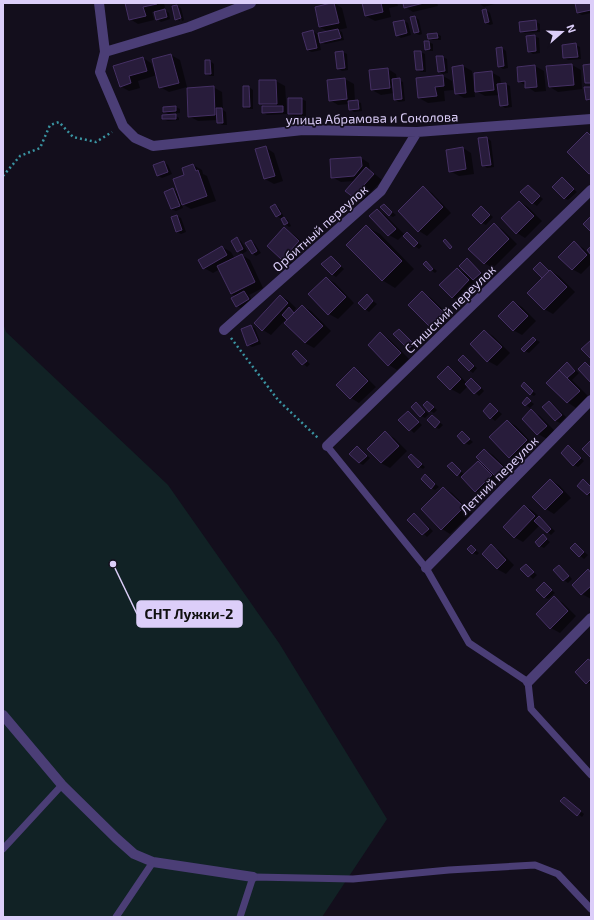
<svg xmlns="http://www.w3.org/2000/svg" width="594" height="920" viewBox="0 0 594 920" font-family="'Exo 2',sans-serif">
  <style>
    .green { fill: #112225 }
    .shadow { fill: #0007 }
    .building { fill: #281c3b; stroke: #453064 }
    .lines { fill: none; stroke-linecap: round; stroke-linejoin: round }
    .path { stroke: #3a93a1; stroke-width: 2.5; stroke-dasharray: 2 3; stroke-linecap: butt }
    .lane { stroke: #4b3e76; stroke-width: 7 }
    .street { stroke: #4b3e76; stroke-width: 10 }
    .labels { text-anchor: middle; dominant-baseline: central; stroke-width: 3.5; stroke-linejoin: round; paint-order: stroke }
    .street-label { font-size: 13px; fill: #dccef9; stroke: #130e1c }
    .leader { fill: none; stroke: #dccef9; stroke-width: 1.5 }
    .callout-dot { fill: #dccef9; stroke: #130e1c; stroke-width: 1.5 }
    .callout { fill: #dccef9; stroke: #dccef9; stroke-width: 1.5 }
    .callout-label { font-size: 14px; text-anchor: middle; font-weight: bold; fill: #111 }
  </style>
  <rect width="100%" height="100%" fill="#130e1c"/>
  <path class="green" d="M 3,323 L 6,332 L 168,485 L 279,643 L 387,819 L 322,917 L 3,917 Z"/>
  <path class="shadow" d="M 126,3 L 164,3 L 165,8 L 163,9 L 169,13 L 170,19 L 161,22 L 157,19 L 155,11 L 152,12 L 154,20 L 138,24 L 130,19 Z
    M 334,3 L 342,8 L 347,28 L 338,30 L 342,32 L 344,40 L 325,44 L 319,41 L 321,50 L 312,52 L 307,50 L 313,31 L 317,34 L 319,41 L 329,32 L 320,27 L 316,8 Z
    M 363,3 L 397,3 L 398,6 L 389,8 L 391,17 L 375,21 L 366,16 Z
    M 404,3 L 437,3 L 438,6 L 413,12 L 405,7 Z
    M 479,3 L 498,3 L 484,7 Z
    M 576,3 L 591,3 L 591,13 L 582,15 L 578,13 Z
    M 177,6 L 181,8 L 184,20 L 182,21 L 179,8 L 177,8 L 180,21 L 176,19 L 173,7 Z
    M 486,10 L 490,13 L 493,24 L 490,25 L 485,23 Z
    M 415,17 L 419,20 L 422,34 L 419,35 L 415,33 Z
    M 404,21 L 408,23 L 411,35 L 401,38 L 396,35 Z
    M 535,21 L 540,24 L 540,32 L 525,33 L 521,31 Z
    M 437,34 L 441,36 L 441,40 L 433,40 L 429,38 Z
    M 534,36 L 539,38 L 540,53 L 533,54 L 529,51 Z
    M 429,42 L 433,44 L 433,51 L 430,51 L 426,49 Z
    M 576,45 L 580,47 L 581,59 L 568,60 L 564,57 L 563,46 Z
    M 502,48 L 506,51 L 508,68 L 503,69 L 499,66 Z
    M 343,52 L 347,54 L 348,70 L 342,71 L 338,68 Z
    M 421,52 L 425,54 L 426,72 L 421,72 L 417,70 Z
    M 171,55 L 180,60 L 187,87 L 169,92 L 160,87 L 157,75 L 138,81 L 140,88 L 129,91 L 120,86 L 143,58 L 151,63 L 155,73 Z
    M 443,57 L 447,59 L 448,73 L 443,74 L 439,72 Z
    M 210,61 L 214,64 L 214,76 L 210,76 L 206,74 Z
    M 572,65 L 581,70 L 582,89 L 558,92 L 550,87 Z
    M 463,66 L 472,71 L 475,97 L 464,98 L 455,93 Z
    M 535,66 L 544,71 L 546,91 L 535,92 L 519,81 Z
    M 388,69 L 396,74 L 397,80 L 403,82 L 405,101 L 399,102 L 395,100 L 394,93 L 381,95 L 372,90 Z
    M 491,72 L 500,77 L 501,84 L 506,84 L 510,86 L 512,107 L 505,108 L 501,105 L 500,95 L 485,96 L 476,91 Z
    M 443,76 L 452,81 L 453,90 L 444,91 L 445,101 L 428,103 L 419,98 L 417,79 Z
    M 345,79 L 354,84 L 355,101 L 361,103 L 362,111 L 354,112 L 350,109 L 349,104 L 338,105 L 330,100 Z
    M 260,81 L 276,81 L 285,86 L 287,114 L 267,115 L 263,112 L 267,107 L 260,103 Z
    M 213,87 L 222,92 L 223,110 L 226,112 L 227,125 L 222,125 L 218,122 L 218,120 L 198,121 L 189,116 Z
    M 249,87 L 253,90 L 253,109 L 248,109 L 244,107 Z
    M 301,99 L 306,101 L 306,116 L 293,116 L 289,114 Z
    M 176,107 L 180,109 L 180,113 L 168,114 L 164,111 Z
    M 175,115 L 179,118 L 179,120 L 168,121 L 163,119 Z
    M 487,138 L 491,141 L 494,167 L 487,168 L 483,165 Z
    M 265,147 L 274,153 L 283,181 L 274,184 L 265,179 Z
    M 463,148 L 471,153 L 474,174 L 459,176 L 450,171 Z
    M 361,158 L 369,163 L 370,170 L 382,180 L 362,202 L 353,197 L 355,181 L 341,182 L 332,177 Z
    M 164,162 L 168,165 L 172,174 L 162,178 L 158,176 Z
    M 193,165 L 202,170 L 203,174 L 207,176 L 216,201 L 191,209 L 182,204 L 183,208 L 176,211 L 171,209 L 173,189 L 178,192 L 186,176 Z
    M 562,179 L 577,192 L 568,200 L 564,198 Z
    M 528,186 L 543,199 L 537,206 L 533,203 Z
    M 423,188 L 432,193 L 451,213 L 427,236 L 419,231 Z
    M 519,202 L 528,207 L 542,221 L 525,238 L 517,233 Z
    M 275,205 L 279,208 L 284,217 L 283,217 L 288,220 L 291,226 L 289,227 L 285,224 L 282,219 L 277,216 Z
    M 384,205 L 396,215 L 393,217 L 389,215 Z
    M 481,207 L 493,217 L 486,225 L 482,223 Z
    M 377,210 L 385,215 L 405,235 L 407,233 L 411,236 L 422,246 L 419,249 L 415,246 L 403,235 L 398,240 L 389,235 L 371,216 Z
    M 177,216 L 181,218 L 186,232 L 181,234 L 177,232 L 172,218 Z
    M 494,224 L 503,230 L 517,244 L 493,268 L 484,263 Z
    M 367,227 L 380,234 L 414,269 L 395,288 L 382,280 Z
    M 284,229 L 293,234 L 307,246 L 291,264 L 282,259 Z
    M 237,239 L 241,241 L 247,251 L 242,254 L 238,251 Z
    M 251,241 L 255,244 L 261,253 L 256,256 L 252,253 Z
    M 574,243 L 583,248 L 591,256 L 591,264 L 581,274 L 572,269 Z
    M 222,247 L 231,252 L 235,259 L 242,255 L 250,260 L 263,288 L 249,295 L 253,302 L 241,308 L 237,306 L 237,297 L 231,294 L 220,269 L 213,273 L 204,268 Z
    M 331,257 L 344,269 L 336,277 L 332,274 Z
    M 467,260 L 484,275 L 478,282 L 470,277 L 478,286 L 461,302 L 452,297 L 457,269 L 470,276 Z
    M 426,262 L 437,271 L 435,273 L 424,264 Z
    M 551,271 L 559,276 L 575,292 L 553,314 L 544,309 Z
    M 326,278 L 335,283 L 354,303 L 338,319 L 329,314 L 309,294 Z
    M 422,292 L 431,298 L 451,317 L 438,330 L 430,325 Z
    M 280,296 L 289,301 L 296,308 L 294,311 L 295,313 L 302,306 L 311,311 L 331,331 L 314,348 L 305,343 L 287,318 L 271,335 L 263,330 L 255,323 Z
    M 367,296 L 377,304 L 369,312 L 365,309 Z
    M 514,302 L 522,307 L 536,321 L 522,335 L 513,330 Z
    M 251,326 L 255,328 L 261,344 L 252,347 L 248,345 Z
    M 399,330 L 417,346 L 412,351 L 408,349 Z
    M 485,331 L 493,336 L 510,353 L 497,366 L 488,361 L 471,344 Z
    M 381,334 L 389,339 L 409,359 L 397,370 L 389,365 Z
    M 533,338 L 540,342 L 529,353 L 525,351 Z
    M 296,351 L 310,364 L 307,367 L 293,354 Z
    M 463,356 L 477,368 L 473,373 L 469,370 Z
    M 567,363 L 579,373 L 572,380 L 588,396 L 576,408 L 567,402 L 548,383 Z
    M 354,368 L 362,373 L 376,387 L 359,403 L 351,398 Z
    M 448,368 L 457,373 L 467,383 L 471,379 L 475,381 L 484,391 L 479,396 L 468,386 L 460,394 L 451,389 Z
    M 524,384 L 536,394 L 534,396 L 530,394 Z
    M 527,399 L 534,404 L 530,408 L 526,405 Z
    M 428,402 L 437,410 L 434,413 L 430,411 Z
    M 549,402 L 553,404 L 566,417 L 560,423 L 556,421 L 543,407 Z
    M 416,403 L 429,414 L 425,418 L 421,416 Z
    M 491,405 L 502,414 L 495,421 L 484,411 Z
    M 531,411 L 540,416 L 555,431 L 547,439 L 538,434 L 523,419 Z
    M 408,412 L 422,425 L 414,433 L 400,420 Z
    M 432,416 L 443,425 L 439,429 L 435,427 Z
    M 507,421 L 516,426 L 535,446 L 518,462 L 510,457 Z
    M 385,433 L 394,438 L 407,451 L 390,468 L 381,463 Z
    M 462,433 L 473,442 L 469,445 L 465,443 Z
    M 569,446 L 584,461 L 578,467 L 574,465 Z
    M 358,447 L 370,458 L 363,465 L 359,463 Z
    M 485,450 L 493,455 L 513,475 L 506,482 L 497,476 L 500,481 L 485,496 L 476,491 L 458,475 L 452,463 L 465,475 L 478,462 L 487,467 Z
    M 411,455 L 415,457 L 425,467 L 423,469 L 419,467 L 409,457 Z
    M 426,475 L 439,487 L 435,490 L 431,488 Z
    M 550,480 L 559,485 L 571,498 L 554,514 L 546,509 Z
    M 583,481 L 591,486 L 591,497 L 578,486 Z
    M 444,488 L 452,493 L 472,513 L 450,534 L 442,529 Z
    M 525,506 L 533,511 L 555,531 L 551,535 L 540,525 L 523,542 L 514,537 Z
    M 414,515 L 418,517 L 433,531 L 427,537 L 409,520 Z
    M 543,536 L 550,542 L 544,548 L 540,546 Z
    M 575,544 L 588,555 L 584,559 L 571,548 Z
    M 491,546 L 500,551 L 514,565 L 506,574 L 497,569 Z
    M 471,547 L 479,553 L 477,555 L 473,553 Z
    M 526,565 L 537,575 L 533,579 L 522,569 Z
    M 559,566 L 563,569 L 572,579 L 568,583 L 564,580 Z
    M 588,571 L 591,573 L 591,599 L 582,594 Z
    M 544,584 L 555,593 L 548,599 L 544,597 Z
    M 554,598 L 563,603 L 576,616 L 560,633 L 551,628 Z
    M 591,661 L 591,685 L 576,672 Z
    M 564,798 L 584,814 L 582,817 L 562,801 Z"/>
  <path class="building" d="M 125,3 L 157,3 L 157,4 L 143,7 L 146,16 L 129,20 Z
    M 331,3 L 334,3 L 339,23 L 319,27 L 315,7 Z
    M 362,3 L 382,3 L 381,3 L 383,12 L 365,16 Z
    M 403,3 L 424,3 L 404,8 Z
    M 575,3 L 591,3 L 591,10 L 577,13 Z
    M 177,5 L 181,18 L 175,20 L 172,6 Z
    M 165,9 L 167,17 L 156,20 L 154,12 Z
    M 486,9 L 489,22 L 485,23 L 482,10 Z
    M 415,16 L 419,32 L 414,33 L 410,17 Z
    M 404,20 L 407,33 L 396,36 L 393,22 Z
    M 536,20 L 537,30 L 520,32 L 519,22 Z
    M 338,29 L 341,38 L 320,43 L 318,33 Z
    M 313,30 L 317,48 L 307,50 L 302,33 Z
    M 437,33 L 438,38 L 428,39 L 427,34 Z
    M 535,35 L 536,51 L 528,52 L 526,36 Z
    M 424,41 L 429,41 L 430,49 L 425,50 Z
    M 576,43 L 578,57 L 563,58 L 562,45 Z
    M 502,47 L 504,66 L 498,67 L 496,48 Z
    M 343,51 L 345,68 L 337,69 L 335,52 Z
    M 414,51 L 421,51 L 423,70 L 416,70 Z
    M 171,54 L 179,83 L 159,88 L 152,59 Z
    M 436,56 L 443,56 L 445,71 L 438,72 Z
    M 143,57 L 147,71 L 129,76 L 131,83 L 120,87 L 113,66 Z
    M 205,60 L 210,60 L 211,74 L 205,74 Z
    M 572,64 L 574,85 L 549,87 L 546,66 Z
    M 591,64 L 591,83 L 585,83 L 583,65 Z
    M 463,65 L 466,93 L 455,94 L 452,67 Z
    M 535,65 L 537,87 L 525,88 L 525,81 L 518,82 L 517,67 Z
    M 388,68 L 390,88 L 371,90 L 369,70 Z
    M 492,71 L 494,90 L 475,92 L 474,73 Z
    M 443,75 L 444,86 L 435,87 L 437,96 L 418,98 L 416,78 Z
    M 345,78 L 347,99 L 329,101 L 327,80 Z
    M 400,78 L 402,99 L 394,100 L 392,79 Z
    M 259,80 L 276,80 L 277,104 L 259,104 Z
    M 506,83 L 508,105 L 500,106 L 497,84 Z
    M 214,86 L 215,115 L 188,117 L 187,88 Z
    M 243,86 L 249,86 L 250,107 L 243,107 Z
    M 584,87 L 591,87 L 591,99 L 586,100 Z
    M 288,98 L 302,98 L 302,114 L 288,114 Z
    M 358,100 L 359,109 L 349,110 L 348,101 Z
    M 176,106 L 176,111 L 163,112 L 163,107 Z
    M 262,106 L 283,106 L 283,112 L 262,113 Z
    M 216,108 L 222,108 L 223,123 L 217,123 Z
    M 176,114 L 176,119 L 162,119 L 162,115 Z
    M 587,132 L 591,136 L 591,173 L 589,174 L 567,152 Z
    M 487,137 L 491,165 L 482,166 L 478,138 Z
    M 266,146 L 275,176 L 264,179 L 255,149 Z
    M 463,147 L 466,169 L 449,172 L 446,150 Z
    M 361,157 L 362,166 L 354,176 L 331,178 L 330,159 Z
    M 164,161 L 168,172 L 157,176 L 153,165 Z
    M 193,164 L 196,171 L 198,170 L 207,196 L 182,205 L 173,179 L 184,175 L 182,168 Z
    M 366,167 L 374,174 L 353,197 L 345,191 Z
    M 562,177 L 574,189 L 564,199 L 552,187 Z
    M 528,185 L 540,196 L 532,204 L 520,192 Z
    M 423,186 L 443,207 L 418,232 L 398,211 Z
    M 173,188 L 180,206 L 171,209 L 164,192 Z
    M 519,201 L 534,216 L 516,234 L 501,218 Z
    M 275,204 L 281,214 L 276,217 L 270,207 Z
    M 384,204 L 392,212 L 389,216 L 380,207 Z
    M 481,206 L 490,215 L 481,224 L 472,215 Z
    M 377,209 L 396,229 L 388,236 L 369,216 Z
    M 177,215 L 182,230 L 176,232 L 171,217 Z
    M 591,216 L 591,232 L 583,224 Z
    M 284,217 L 288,223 L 284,225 L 281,219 Z
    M 494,223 L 509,239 L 484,264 L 468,249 Z
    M 366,225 L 402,261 L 382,281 L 346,245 Z
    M 284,227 L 299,241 L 282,260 L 267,246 Z
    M 407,232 L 418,243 L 414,247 L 403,236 Z
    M 237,237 L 243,249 L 237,252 L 231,241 Z
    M 445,239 L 452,247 L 450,249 L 443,241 Z
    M 251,240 L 257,251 L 252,254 L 245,243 Z
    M 574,241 L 587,255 L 572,270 L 558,257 Z
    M 222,246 L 227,255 L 203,269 L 198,260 Z
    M 591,246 L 591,255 L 587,250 Z
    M 242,254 L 255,282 L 231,294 L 217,266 Z
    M 331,256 L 341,266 L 332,275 L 321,264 Z
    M 467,258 L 481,273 L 473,280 L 459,266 Z
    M 426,261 L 433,269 L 430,271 L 423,264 Z
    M 540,262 L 549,271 L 542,278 L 533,269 Z
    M 457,268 L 469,280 L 452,298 L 439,285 Z
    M 550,270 L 567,287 L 544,310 L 527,293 Z
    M 326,277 L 346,297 L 328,315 L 308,294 Z
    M 244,291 L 249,299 L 236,307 L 231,298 Z
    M 422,291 L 443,312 L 429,326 L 408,305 Z
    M 367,294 L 373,301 L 365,310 L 358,303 Z
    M 280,295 L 288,303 L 262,331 L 254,323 Z
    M 513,301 L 528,316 L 513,331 L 498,316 Z
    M 302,305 L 323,326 L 305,343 L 284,323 Z
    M 289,307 L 294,313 L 287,320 L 282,315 Z
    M 251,325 L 258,341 L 247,346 L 241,329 Z
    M 399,329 L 414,344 L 408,349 L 393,334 Z
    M 484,330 L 502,347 L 487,362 L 470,344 Z
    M 380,332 L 401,353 L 388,366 L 368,345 Z
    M 533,337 L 536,340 L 524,352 L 521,349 Z
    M 591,340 L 591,359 L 581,349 Z
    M 296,350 L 307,361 L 302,365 L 292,354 Z
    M 463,355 L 474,366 L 469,371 L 458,360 Z
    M 567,362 L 575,371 L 567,378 L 559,370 Z
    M 585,362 L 591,368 L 591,383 L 578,369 Z
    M 448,366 L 461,379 L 450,390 L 437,377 Z
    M 354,367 L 368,381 L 350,399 L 336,385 Z
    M 559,370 L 580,391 L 567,403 L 546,383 Z
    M 471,378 L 481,388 L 474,394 L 465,384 Z
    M 524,382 L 533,391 L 530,395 L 521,386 Z
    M 527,397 L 531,401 L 525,406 L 522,403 Z
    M 427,401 L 434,407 L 429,412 L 423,405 Z
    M 549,401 L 562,415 L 555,421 L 542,407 Z
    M 416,402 L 425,412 L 420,417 L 411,407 Z
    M 490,403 L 498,411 L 490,419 L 483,411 Z
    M 531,409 L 547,426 L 537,435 L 522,419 Z
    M 408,411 L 419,422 L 409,431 L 398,420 Z
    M 432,415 L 440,422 L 435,428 L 427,420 Z
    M 507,420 L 527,440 L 509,458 L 489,437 Z
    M 385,431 L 399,446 L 381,463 L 367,449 Z
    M 462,431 L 470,439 L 464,444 L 457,436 Z
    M 591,440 L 591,458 L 582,449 Z
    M 568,445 L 581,458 L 573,466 L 561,453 Z
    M 357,446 L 367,456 L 359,463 L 349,454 Z
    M 484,449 L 505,469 L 497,478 L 476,457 Z
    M 411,454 L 422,464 L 418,468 L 408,457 Z
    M 478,461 L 492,475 L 475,492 L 461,477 Z
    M 452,462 L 461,471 L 457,476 L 447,466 Z
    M 425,474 L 435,484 L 431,489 L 421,479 Z
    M 550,479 L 563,492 L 545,510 L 532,497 Z
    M 583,479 L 591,487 L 591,491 L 587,495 L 577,486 Z
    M 443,487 L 464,507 L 441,530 L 421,509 Z
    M 524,505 L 535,516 L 514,538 L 503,527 Z
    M 414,513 L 429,529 L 422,535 L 407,520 Z
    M 539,516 L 551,529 L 547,533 L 534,521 Z
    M 543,534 L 547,539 L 539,547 L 535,542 Z
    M 575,543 L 584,552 L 579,557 L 570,548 Z
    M 491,544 L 506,560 L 497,569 L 482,554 Z
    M 471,545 L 476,550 L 472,554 L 467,549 Z
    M 526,564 L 534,572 L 528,577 L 520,569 Z
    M 559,565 L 569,576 L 563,581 L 553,570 Z
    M 588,569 L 591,573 L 591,586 L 581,595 L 572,585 Z
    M 544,582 L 552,590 L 544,598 L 536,590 Z
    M 554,596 L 568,611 L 550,629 L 536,614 Z
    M 588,659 L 591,661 L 591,679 L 586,684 L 575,672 Z
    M 564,797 L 581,811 L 577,816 L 560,801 Z"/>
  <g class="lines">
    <path class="path" d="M 3,176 L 20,156 L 40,148 L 50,125 L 59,122 L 73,137 L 96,142 L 112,132
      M 231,338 L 278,400 L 318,438"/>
    <path class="lane" d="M 327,446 L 426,568 L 469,643 L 528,682 L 531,709 L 591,775
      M 3,849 L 62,785
      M 116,917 L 153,862
      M 240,917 L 253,877 L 353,879 L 449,870 L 535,865 L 558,874 L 591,909"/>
    <path class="street" d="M 99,3 L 105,52 L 100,72 L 123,126 L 135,138 L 153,146 L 303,130 L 417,132 L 591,119
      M 105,52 L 189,27 L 251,3
      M 224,330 L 381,191 L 417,132
      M 327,446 L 591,190
      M 426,568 L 591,400
      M 528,682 L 591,618
      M 3,715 L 62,785 L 116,838 L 134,854 L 153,862 L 253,877"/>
  </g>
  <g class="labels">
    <g class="street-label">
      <text transform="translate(372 118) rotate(-1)">улица Абрамова и Соколова</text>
      <text transform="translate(320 228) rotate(-42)">Орбитный переулок</text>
      <text transform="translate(450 309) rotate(-44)">Стишский переулок</text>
      <text transform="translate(499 475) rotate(-45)">Летний переулок</text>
    </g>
  </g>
  <path class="leader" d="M113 564L137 614"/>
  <circle class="callout-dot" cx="113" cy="564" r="4"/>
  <rect class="callout" x="137" y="601" width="105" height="26" rx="4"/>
  <g class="callout-label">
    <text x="189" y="619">СНТ Лужки-2</text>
  </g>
  <rect width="594" height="920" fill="none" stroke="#dccef9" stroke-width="8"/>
  <g transform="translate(562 32) rotate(70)" stroke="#130e1c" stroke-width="3" paint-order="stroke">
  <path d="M0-3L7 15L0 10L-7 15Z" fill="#dccef9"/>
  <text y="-6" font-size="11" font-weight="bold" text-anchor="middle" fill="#dccef9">N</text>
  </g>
</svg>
